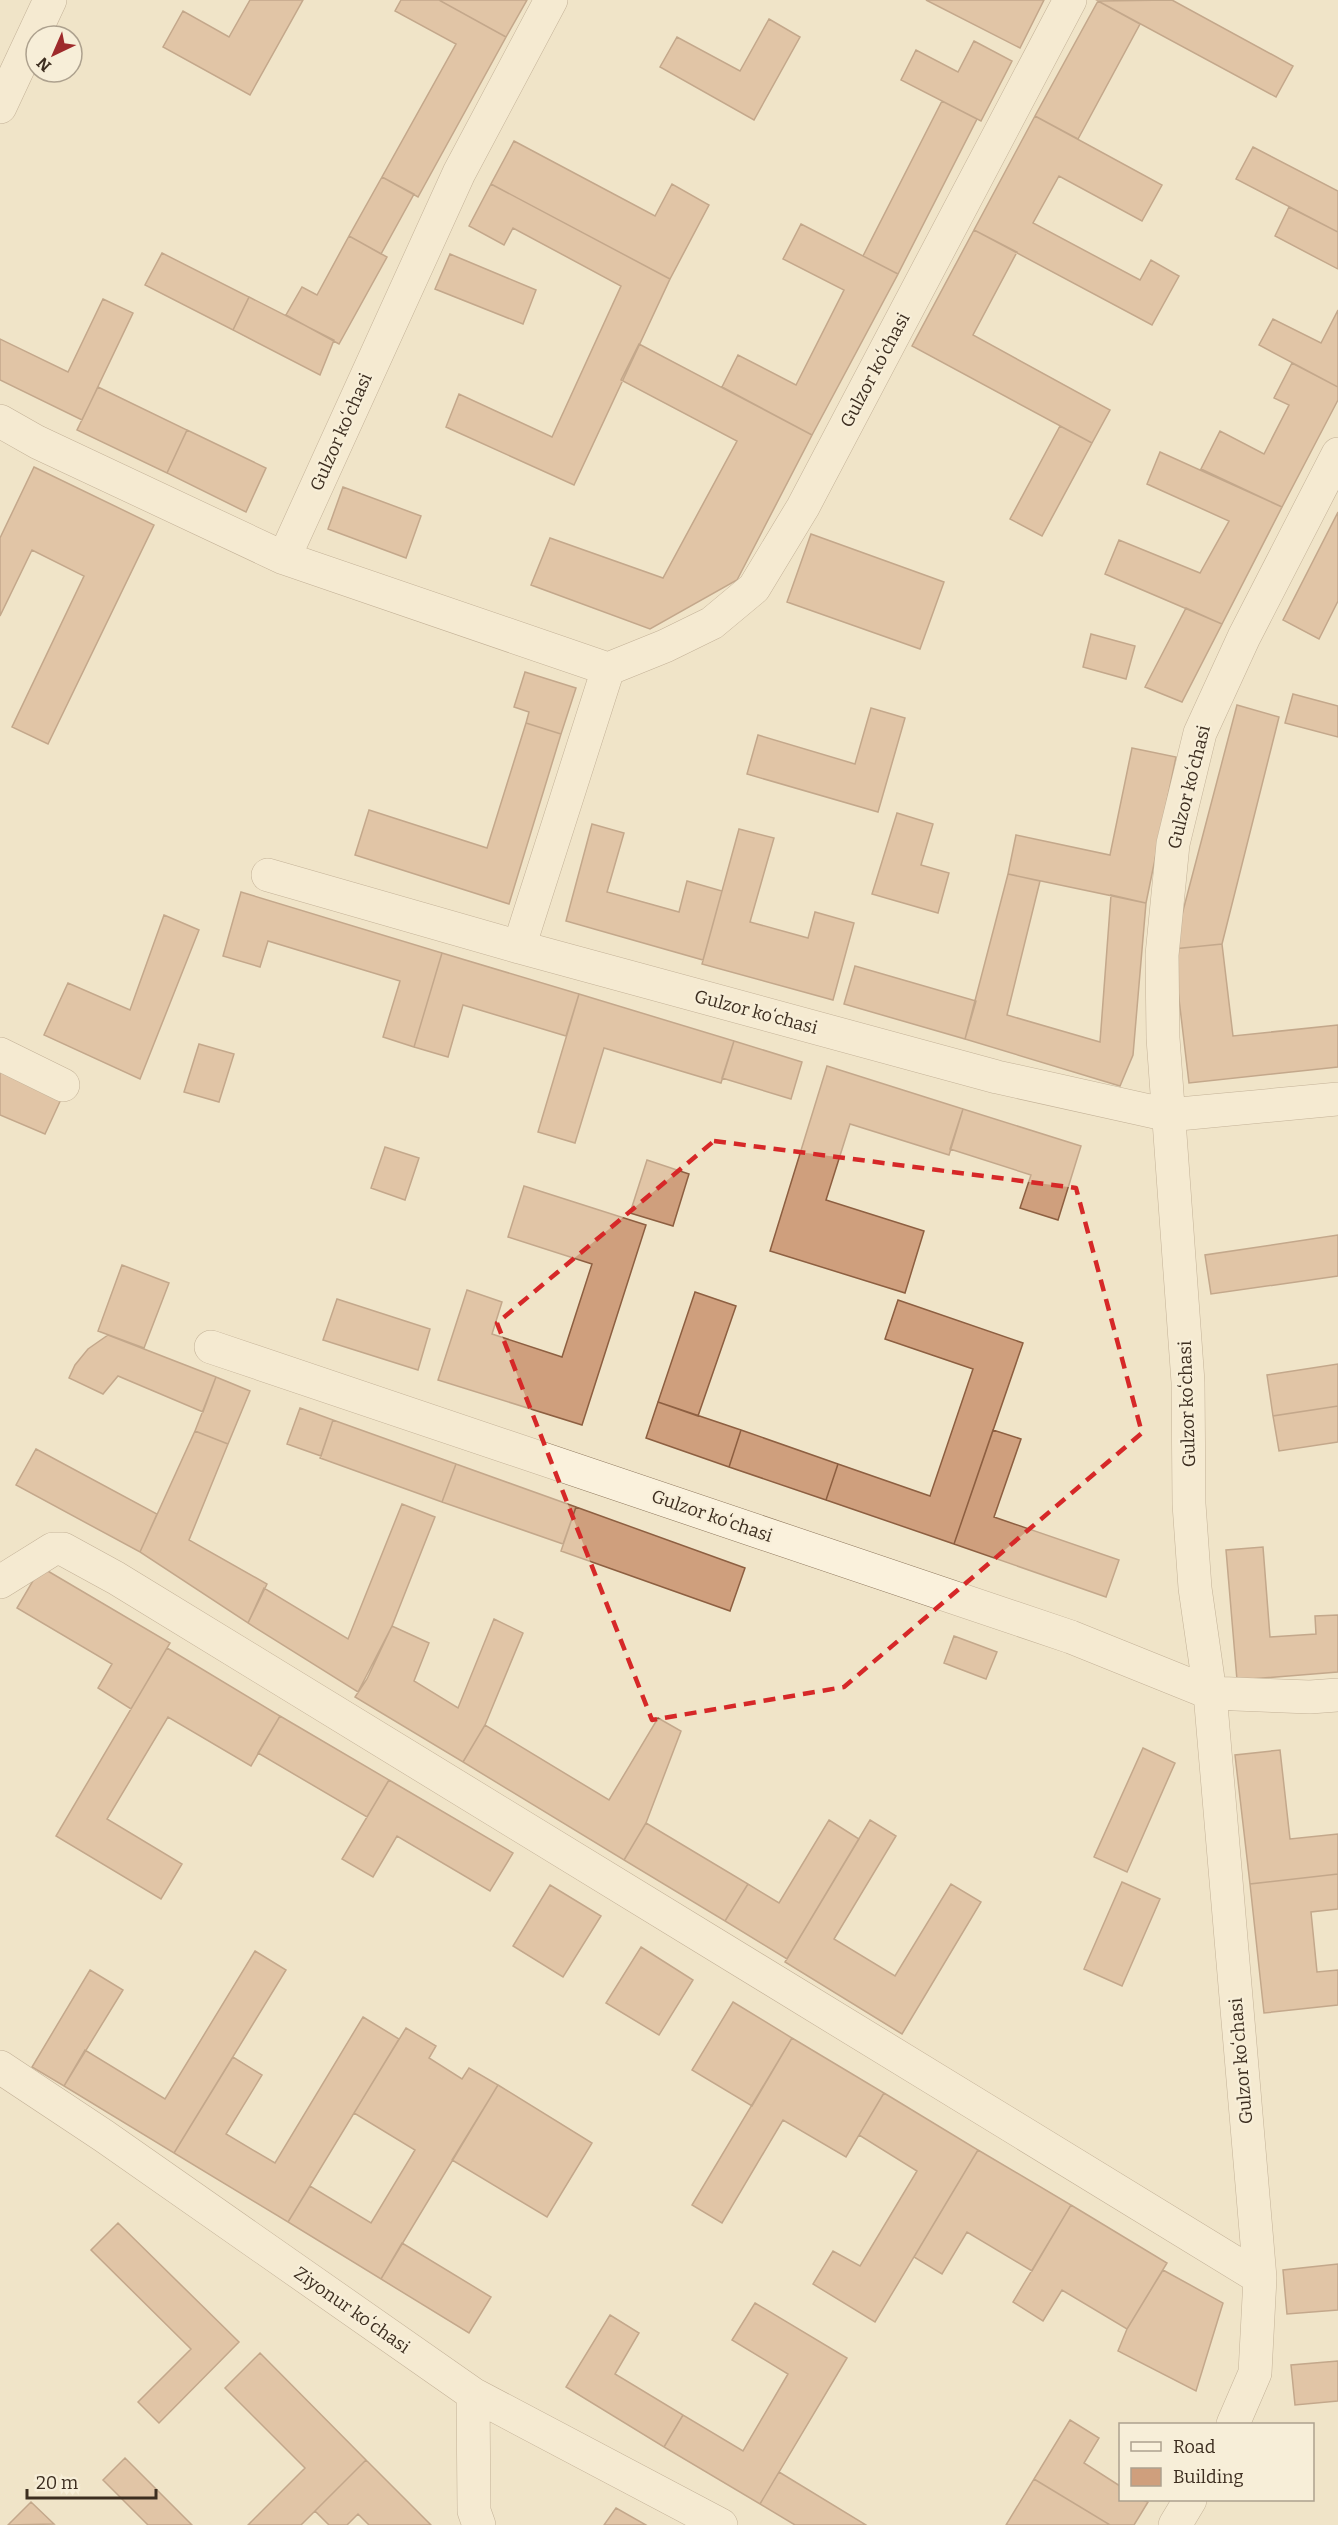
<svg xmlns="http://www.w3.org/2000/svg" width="1338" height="2525" viewBox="0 0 1338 2525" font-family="Bitter,serif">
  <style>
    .building { fill: #cf9f7d; stroke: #8d5f41; stroke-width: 1.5 }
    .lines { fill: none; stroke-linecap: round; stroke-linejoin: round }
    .minor-casing { stroke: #8d765c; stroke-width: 34 }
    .minor { stroke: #faf1dc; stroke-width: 33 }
    .marked { fill: none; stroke: #d62828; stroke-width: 4.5; stroke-dasharray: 12 8; stroke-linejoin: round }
    .labels { text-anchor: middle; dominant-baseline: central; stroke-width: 4.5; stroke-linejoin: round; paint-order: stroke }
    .street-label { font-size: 18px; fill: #3d2e20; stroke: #f7eed8 }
  </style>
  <rect width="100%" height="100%" fill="#f0e4c8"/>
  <path class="building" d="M 250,0 L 303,0 L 250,95 L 163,47 L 183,11 L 229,37 Z
    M 401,0 L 439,0 L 506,37 L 418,197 L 382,177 L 456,44 L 395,11 Z
    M 439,0 L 527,0 L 506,37 Z
    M 926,0 L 1044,0 L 1020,48 Z
    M 1172,0 L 1293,66 L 1276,97 L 1098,1 Z
    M 1098,1 L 1140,24 L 1078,139 L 1035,116 Z
    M 769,19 L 800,37 L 754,120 L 660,67 L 677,37 L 740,71 Z
    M 974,41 L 1012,61 L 981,121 L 901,80 L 916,50 L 958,72 Z
    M 942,101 L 977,119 L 898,274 L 863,256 Z
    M 1035,116 L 1162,185 L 1142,221 L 1059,176 L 1033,223 L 1140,280 L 1151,260 L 1179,276 L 1152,325 L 974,230 Z
    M 514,141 L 655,216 L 672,184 L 709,205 L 670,279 L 491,184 Z
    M 1253,147 L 1338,191 L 1338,232 L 1236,179 Z
    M 382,177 L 414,194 L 381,254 L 349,236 Z
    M 491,184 L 670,279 L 574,485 L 446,427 L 459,394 L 552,437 L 621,286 L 513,228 L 504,245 L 469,226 Z
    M 1289,207 L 1338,232 L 1338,269 L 1275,236 Z
    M 801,224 L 898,274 L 812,435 L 722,387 L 738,355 L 796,385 L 844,290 L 783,259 Z
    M 974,230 L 1017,252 L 973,335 L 1110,410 L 1092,443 L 912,346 Z
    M 349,236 L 387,257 L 339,344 L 286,315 L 302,287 L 317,295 Z
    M 162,253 L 249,297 L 233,330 L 145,285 Z
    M 450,254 L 536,290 L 523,324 L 435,289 Z
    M 249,297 L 334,340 L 320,375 L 233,330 Z
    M 103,299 L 133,313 L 82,420 L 0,380 L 0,339 L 68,372 Z
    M 1338,310 L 1338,387 L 1259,345 L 1273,319 L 1321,343 Z
    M 639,344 L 812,435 L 737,580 L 650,629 L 531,585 L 550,538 L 663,578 L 737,441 L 621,380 Z
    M 1292,363 L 1338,387 L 1338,400 L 1282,507 L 1201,469 L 1220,431 L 1264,454 L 1289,405 L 1274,398 Z
    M 98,387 L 187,430 L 167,473 L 77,430 Z
    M 1060,426 L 1092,443 L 1042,536 L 1010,519 Z
    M 187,430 L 266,468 L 246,512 L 167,473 Z
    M 1160,452 L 1282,507 L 1222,624 L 1105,574 L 1119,540 L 1200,573 L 1229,521 L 1147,484 Z
    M 34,467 L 154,525 L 48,744 L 12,727 L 84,576 L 32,550 L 0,616 L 0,538 Z
    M 343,487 L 421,516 L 406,558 L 328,529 Z
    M 1338,512 L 1338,601 L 1319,639 L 1283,620 Z
    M 811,534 L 944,582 L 920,649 L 787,602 Z
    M 1186,608 L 1222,624 L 1182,702 L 1145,687 Z
    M 1091,634 L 1135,646 L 1126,679 L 1083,667 Z
    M 525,672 L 576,688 L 561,734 L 526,723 L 529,712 L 514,707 Z
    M 1293,694 L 1338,706 L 1338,737 L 1285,723 Z
    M 1237,705 L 1279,717 L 1222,944 L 1173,949 Z
    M 871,708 L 905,718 L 878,812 L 747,774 L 758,735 L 855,764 Z
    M 526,723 L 561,734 L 509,904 L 355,855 L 369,810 L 487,848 Z
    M 1132,748 L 1176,757 L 1146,903 L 1008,874 L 1016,835 L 1110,855 Z
    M 897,813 L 933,824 L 921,865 L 949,873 L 938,913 L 872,894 Z
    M 592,824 L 624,833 L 607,892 L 679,912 L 687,881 L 722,891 L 703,960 L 566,921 Z
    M 739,829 L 774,838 L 750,922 L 808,938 L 815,912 L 854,923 L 833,1000 L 702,964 Z
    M 1008,874 L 1040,881 L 1007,1015 L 1100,1042 L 1111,895 L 1146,903 L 1133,1055 L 1120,1086 L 965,1039 Z
    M 241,892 L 442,953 L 414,1047 L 383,1037 L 400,981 L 268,941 L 260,967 L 223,956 Z
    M 164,915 L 199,930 L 140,1079 L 44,1035 L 68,983 L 130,1010 Z
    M 1222,944 L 1233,1036 L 1338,1025 L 1338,1067 L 1189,1083 L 1173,949 Z
    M 442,953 L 579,994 L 566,1036 L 463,1005 L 448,1057 L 414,1047 Z
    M 855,966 L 976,1001 L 965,1039 L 844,1004 Z
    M 579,994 L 734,1041 L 721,1083 L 604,1048 L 575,1143 L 538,1132 Z
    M 734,1041 L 802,1062 L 791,1099 L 722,1078 Z
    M 199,1044 L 234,1054 L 219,1102 L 184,1092 Z
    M 827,1066 L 963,1109 L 949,1155 L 850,1124 L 826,1200 L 924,1231 L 905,1293 L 770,1251 Z
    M 0,1068 L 63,1095 L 45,1134 L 0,1115 Z
    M 963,1109 L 1081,1146 L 1058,1220 L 1020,1208 L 1031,1175 L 950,1149 Z
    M 385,1147 L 419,1158 L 405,1200 L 371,1188 Z
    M 647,1160 L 689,1174 L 673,1226 L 630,1213 Z
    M 524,1186 L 646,1225 L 582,1425 L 438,1380 L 467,1290 L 502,1302 L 492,1334 L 562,1357 L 592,1264 L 508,1237 Z
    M 1338,1235 L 1338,1276 L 1211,1294 L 1205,1255 Z
    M 122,1265 L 169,1283 L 144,1348 L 98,1331 Z
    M 695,1292 L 736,1306 L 698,1416 L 658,1402 Z
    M 337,1299 L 430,1329 L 418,1370 L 323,1340 Z
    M 898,1300 L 1023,1343 L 954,1544 L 826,1500 L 838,1464 L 930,1496 L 973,1369 L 885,1339 Z
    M 108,1335 L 216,1377 L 203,1412 L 118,1376 L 103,1394 L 69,1378 L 75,1365 L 88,1349 Z
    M 1338,1364 L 1338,1406 L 1273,1416 L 1267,1375 Z
    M 216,1377 L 250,1391 L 228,1444 L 195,1431 Z
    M 658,1402 L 741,1430 L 729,1467 L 646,1438 Z
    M 1338,1406 L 1338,1442 L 1279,1451 L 1273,1416 Z
    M 300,1408 L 333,1420 L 321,1456 L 287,1444 Z
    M 333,1420 L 456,1464 L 442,1502 L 320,1458 Z
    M 741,1430 L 838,1464 L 826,1500 L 729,1467 Z
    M 993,1430 L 1021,1439 L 994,1517 L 1119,1560 L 1106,1597 L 954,1544 Z
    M 195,1431 L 228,1444 L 189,1540 L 267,1584 L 248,1623 L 140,1552 Z
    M 36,1449 L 157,1514 L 140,1552 L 16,1485 Z
    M 456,1464 L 576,1507 L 563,1544 L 442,1502 Z
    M 402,1504 L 435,1517 L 392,1626 L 358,1692 L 248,1623 L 264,1588 L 348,1639 Z
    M 576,1507 L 745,1568 L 730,1611 L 561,1551 Z
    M 1263,1547 L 1270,1637 L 1316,1634 L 1315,1616 L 1338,1615 L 1338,1672 L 1237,1680 L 1226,1550 Z
    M 41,1567 L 170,1643 L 131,1709 L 98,1688 L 112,1664 L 17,1608 Z
    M 494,1619 L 523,1633 L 485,1725 L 463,1762 L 355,1697 L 367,1679 L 392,1626 L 429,1643 L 414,1681 L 458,1708 Z
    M 954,1636 L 997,1652 L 986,1679 L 944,1663 Z
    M 167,1648 L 280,1716 L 251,1766 L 168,1717 L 107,1819 L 182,1864 L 161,1899 L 56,1836 Z
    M 280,1716 L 389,1780 L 367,1817 L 258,1753 Z
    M 658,1718 L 681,1731 L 646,1823 L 624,1860 L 463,1762 L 485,1725 L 609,1800 Z
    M 1143,1748 L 1175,1763 L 1127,1872 L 1094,1857 Z
    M 1280,1750 L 1290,1839 L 1338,1834 L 1338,1874 L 1250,1884 L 1235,1755 Z
    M 389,1780 L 513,1853 L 490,1891 L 397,1836 L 373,1877 L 342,1859 Z
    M 829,1820 L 859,1839 L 787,1959 L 725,1921 L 748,1884 L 779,1903 Z
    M 870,1820 L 896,1836 L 834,1939 L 895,1976 L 951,1884 L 981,1902 L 902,2034 L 785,1962 Z
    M 646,1823 L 748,1884 L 725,1921 L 624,1860 Z
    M 1338,1874 L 1338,1909 L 1311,1912 L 1317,1972 L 1338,1970 L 1338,2005 L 1264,2013 L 1250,1884 Z
    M 1122,1882 L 1160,1899 L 1122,1986 L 1084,1969 Z
    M 550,1885 L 601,1916 L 563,1977 L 513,1946 Z
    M 641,1947 L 693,1980 L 659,2035 L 606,2003 Z
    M 255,1951 L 286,1970 L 174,2153 L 64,2086 L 85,2050 L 165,2099 Z
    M 90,1970 L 123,1990 L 64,2086 L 32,2067 Z
    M 733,2002 L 792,2038 L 752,2106 L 692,2070 Z
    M 363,2017 L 399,2039 L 288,2222 L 174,2153 L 233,2057 L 262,2075 L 226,2134 L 275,2163 Z
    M 406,2028 L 436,2046 L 429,2058 L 462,2079 L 469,2068 L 498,2085 L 381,2279 L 288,2222 L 310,2186 L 371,2223 L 415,2150 L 354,2113 Z
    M 792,2038 L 884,2093 L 846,2157 L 783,2120 L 722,2223 L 692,2205 Z
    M 498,2085 L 592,2143 L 547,2217 L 452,2160 Z
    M 884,2093 L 978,2150 L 875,2322 L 813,2284 L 833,2251 L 860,2266 L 917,2171 L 859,2135 Z
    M 978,2150 L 1071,2205 L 1032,2271 L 967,2232 L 942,2274 L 914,2257 Z
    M 1071,2205 L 1167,2263 L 1127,2329 L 1062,2290 L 1043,2321 L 1013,2302 Z
    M 118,2223 L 239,2342 L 159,2423 L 138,2402 L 191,2349 L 91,2250 Z
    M 402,2243 L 491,2297 L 469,2333 L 381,2279 Z
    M 1338,2264 L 1338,2310 L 1287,2314 L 1283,2270 Z
    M 1163,2270 L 1223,2303 L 1196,2391 L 1118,2351 L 1127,2329 Z
    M 755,2303 L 847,2358 L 760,2504 L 664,2447 L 683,2415 L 743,2451 L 788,2374 L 732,2340 Z
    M 610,2315 L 639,2333 L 615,2374 L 683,2415 L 664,2447 L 566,2387 Z
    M 260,2353 L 366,2460 L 301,2525 L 248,2525 L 305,2468 L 225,2388 Z
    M 1338,2361 L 1338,2401 L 1295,2405 L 1291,2365 Z
    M 1070,2420 L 1099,2438 L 1084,2463 L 1120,2486 L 1120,2500 L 1143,2500 L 1148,2502 L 1134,2525 L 1110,2525 L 1034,2479 Z
    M 125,2458 L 192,2525 L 148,2525 L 103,2480 Z
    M 366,2460 L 431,2525 L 369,2525 L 358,2514 L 347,2525 L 329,2525 L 315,2511 Z
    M 779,2472 L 866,2525 L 795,2525 L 760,2504 Z
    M 1034,2479 L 1110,2525 L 1006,2525 Z
    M 31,2502 L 54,2524 L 8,2525 Z
    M 616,2508 L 646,2525 L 604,2525 Z"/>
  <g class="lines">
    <g class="minor-casing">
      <path id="minor" d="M 551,0 L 459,173 L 284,558 L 608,669
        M 0,107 L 50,0
        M 0,421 L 37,442 L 284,558
        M 268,875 L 519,947 L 997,1077 L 1168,1115 L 1338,1099
        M 519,947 L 608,669 L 665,646 L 712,623 L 754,588 L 803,507 L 1070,0
        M 0,1054 L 63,1085
        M 211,1347 L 1071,1637 L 1210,1693 L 1310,1697 L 1338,1695
        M 0,1582 L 53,1549 L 63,1549 L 116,1578 L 1260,2278
        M 0,2067 L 104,2136 L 473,2394 L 721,2525
        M 473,2394 L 474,2511 L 479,2525
        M 1233,2424 L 1255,2373 L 1260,2278 L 1210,1693 L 1195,1588 L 1189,1504 L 1188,1382 L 1163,1038 L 1162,955 L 1173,844 L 1200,733 L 1244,637 L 1338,454
        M 1175,2525 L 1190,2500"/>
    </g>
    <use href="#minor" class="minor"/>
  </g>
  <path d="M0 0H1338V2525H0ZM 714,1141 L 1076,1188 L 1142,1433 L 844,1687 L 652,1720 L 497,1323 Z" fill="#f0e4c8" fill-opacity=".55" fill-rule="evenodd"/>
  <path class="marked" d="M 714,1141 L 1076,1188 L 1142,1433 L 844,1687 L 652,1720 L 497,1323 Z"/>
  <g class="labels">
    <g class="street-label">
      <text transform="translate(875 370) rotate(-62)">Gulzor koʻchasi</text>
      <text transform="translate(341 432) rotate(-66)">Gulzor koʻchasi</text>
      <text transform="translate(1189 787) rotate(-76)">Gulzor koʻchasi</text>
      <text transform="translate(756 1012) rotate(15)">Gulzor koʻchasi</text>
      <text transform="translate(1187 1404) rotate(-92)">Gulzor koʻchasi</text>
      <text transform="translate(712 1516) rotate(19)">Gulzor koʻchasi</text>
      <text transform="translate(1241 2061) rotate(-95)">Gulzor koʻchasi</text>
      <text transform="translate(352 2310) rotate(35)">Ziyonur koʻchasi</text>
    </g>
  </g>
  <rect x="1119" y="2423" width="195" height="78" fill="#f7eed8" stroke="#ada18e" stroke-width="1.5"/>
  <rect x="1131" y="2442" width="30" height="9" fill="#faf1dc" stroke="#ada18e" stroke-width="1.5"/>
  <text x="1173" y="2453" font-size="18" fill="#3d2e20">Road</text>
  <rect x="1131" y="2468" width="30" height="18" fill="#cf9f7d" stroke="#ada18e" stroke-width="1.5"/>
  <text x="1173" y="2483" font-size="18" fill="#3d2e20">Building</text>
  <g transform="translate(54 54) rotate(224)"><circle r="28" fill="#f7eed8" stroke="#ada18e" stroke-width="1.5"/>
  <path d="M0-4.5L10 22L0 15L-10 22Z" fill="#9e2a2b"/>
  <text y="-9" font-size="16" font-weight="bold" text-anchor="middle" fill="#3d2e20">N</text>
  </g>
  <path d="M27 2489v9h129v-9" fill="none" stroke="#3d2e20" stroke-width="3"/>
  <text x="36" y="2489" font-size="18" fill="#3d2e20" stroke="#f7eed8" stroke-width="4.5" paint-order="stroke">20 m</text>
</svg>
